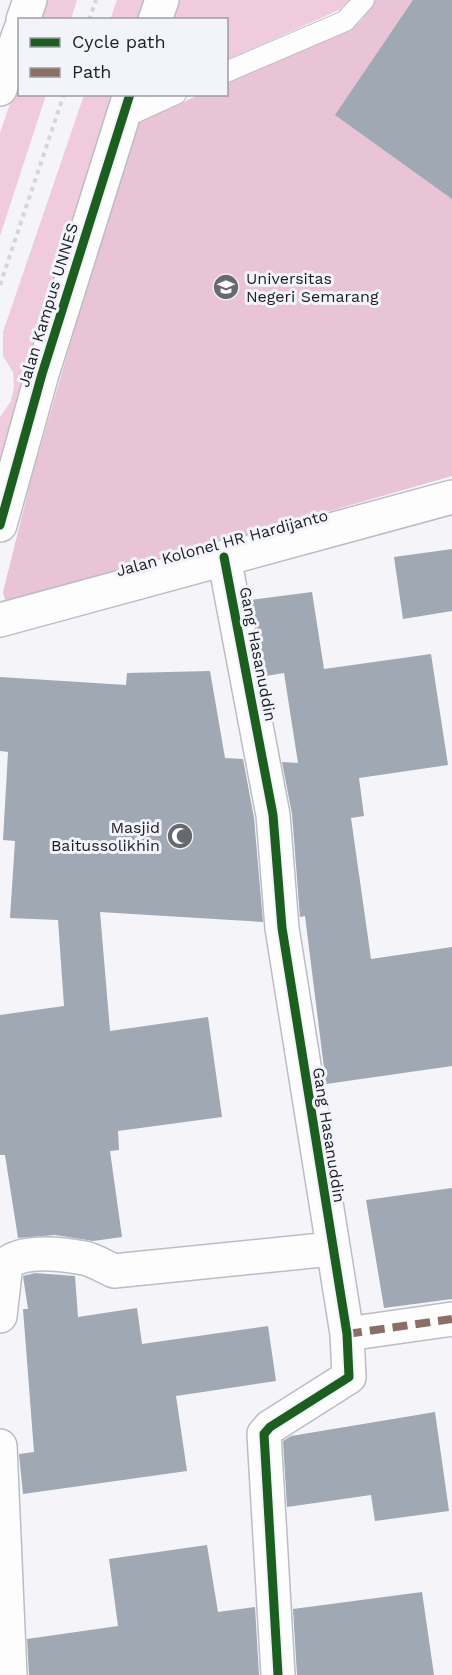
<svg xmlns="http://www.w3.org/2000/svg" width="452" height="1675" viewBox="0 0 452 1675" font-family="'Work Sans',sans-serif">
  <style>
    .green { fill: #f0cbde }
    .forest { fill: #e9c3d6 }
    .building { fill: #9fa8b3 }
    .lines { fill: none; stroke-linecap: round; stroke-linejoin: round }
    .lane-casing { stroke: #bcbcc4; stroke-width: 22 }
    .street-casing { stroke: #bcbcc4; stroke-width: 36 }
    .secondary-casing { stroke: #bcbcc4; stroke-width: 36 }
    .path { stroke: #d6d6d9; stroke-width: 4; stroke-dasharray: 4.5 4.5; stroke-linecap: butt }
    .lane { stroke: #fdfdfe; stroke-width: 20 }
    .street { stroke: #fdfdfe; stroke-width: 33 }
    .secondary { stroke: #fdfdfe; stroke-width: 33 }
    .quiet { stroke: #8d6e63; stroke-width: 8; stroke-dasharray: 15 8; stroke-linecap: butt }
    .cycleway-casing { stroke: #f3f3fa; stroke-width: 13 }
    .cycleway { stroke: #1b5e20; stroke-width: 9 }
    .labels { text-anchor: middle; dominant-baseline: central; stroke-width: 6; stroke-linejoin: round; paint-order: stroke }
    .poi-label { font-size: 16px; fill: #1c1d28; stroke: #f3f3fa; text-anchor: start }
    .street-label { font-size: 16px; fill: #1c1d28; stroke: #f3f3fa }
  </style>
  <rect width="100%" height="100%" fill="#f4f4f9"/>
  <path class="green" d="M 46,0 L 77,0 L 71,19 L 39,20 Z
    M 117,0 L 148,0 L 142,19 L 110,20 Z
    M 177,0 L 350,0 L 339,10 L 227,60 L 226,20 L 170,20 Z
    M 19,77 L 20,94 L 46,95 L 0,236 L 0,133 Z
    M 84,95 L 119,95 L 0,467 L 0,417 L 11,401 L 14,387 L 13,372 L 3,356 L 3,332 Z"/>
  <path class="forest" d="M 375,0 L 452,0 L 452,476 L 6,604 L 3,592 L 32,476 L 134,124 L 199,95 L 226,94 L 227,82 L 360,22 Z"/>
  <path class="building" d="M 413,0 L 452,0 L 452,199 L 335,115 Z
    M 452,549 L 452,611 L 403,619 L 394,557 Z
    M 312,592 L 324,669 L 431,654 L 448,765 L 359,778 L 364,816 L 351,818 L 371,959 L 452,947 L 452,1066 L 326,1084 L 305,916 L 300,917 L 292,814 L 282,762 L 298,763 L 284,673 L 266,676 L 251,600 Z
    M 210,671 L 225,758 L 243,759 L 254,818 L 263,922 L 100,912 L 110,1031 L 208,1017 L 222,1117 L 118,1131 L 119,1150 L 110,1151 L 122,1237 L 93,1241 L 55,1235 L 18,1238 L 5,1155 L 0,1155 L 0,1015 L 64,1006 L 58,920 L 10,918 L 15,841 L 3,840 L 8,752 L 0,751 L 0,677 L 126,685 L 127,673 Z
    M 452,1188 L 452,1299 L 384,1308 L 366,1200 Z
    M 35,1273 L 75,1276 L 78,1317 L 137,1308 L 142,1344 L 268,1326 L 276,1381 L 176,1396 L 187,1471 L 23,1494 L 19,1454 L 34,1452 L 23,1309 L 28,1309 L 23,1276 Z
    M 435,1412 L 449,1511 L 375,1521 L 371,1495 L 287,1507 L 283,1441 L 291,1436 Z
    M 207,1545 L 218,1612 L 255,1607 L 259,1675 L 29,1675 L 27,1639 L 118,1626 L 109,1559 Z
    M 422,1592 L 434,1675 L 297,1675 L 293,1609 Z"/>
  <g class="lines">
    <g class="lane-casing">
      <path id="lane" d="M 226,72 L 345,21 L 364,0
        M 121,119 L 176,94"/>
    </g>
    <g class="street-casing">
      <path id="street" d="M 23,20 L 30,0
        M 155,20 L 162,0
        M 0,89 L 20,31
        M 0,525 L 42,374 L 130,94
        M 224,557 L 273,815 L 282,928 L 347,1334 L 349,1377 L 270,1427 L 264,1434 L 278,1675
        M 0,1316 L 6,1264 C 24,1249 62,1254 84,1258 C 94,1260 105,1267 114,1271 L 332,1249
        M 347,1334 L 452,1319
        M 0,1446 L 10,1675"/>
    </g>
    <g class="secondary-casing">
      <path id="secondary" d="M 0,620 L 452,497"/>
    </g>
    <path class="path" d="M 89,20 L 96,0
      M 0,285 L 64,94"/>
    <use href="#lane" class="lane"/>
    <use href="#street" class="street"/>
    <use href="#secondary" class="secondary"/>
    <path class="quiet" d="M 347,1334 L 452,1319"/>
    <g class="cycleway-casing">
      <path id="cycleway" d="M 0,525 L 42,374 L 130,94
        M 224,557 L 273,815 L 282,928 L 347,1334 L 349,1377 L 270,1427 L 264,1434 L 278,1675"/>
    </g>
    <use href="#cycleway" class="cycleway"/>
  </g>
  <defs>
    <g id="university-disc" transform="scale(1.35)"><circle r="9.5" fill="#686871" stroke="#f3f3fa"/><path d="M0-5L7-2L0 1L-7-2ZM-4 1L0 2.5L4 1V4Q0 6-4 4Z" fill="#fff"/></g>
    <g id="mosque-disc" transform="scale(1.35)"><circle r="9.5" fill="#686871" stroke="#f3f3fa"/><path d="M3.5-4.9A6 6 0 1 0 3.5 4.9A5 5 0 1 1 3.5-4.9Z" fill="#fff"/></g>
  </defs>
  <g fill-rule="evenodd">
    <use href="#university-disc" x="226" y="287"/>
    <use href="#mosque-disc" x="180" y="836"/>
  </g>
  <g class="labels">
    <g class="poi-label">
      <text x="246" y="278">Universitas<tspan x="246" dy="18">Negeri Semarang</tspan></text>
      <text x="160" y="827" text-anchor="end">Masjid<tspan x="160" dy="18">Baitussolikhin</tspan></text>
    </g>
    <g class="street-label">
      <text transform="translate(48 305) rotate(-73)">Jalan Kampus UNNES</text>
      <text transform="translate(222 543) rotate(-15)">Jalan Kolonel HR Hardijanto</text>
      <text transform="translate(258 654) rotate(79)">Gang Hasanuddin</text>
      <text transform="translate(329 1135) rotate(81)">Gang Hasanuddin</text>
    </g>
  </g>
  <rect x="18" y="18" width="210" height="78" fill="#f3f3fa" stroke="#9d9da6" stroke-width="1.5"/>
  <rect x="30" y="38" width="30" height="9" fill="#1b5e20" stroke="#9d9da6" stroke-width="1.5"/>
  <text x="72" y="48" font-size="18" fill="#1c1d28">Cycle path</text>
  <rect x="30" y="68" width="30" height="9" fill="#8d6e63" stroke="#9d9da6" stroke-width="1.5"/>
  <text x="72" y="78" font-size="18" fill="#1c1d28">Path</text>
</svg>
